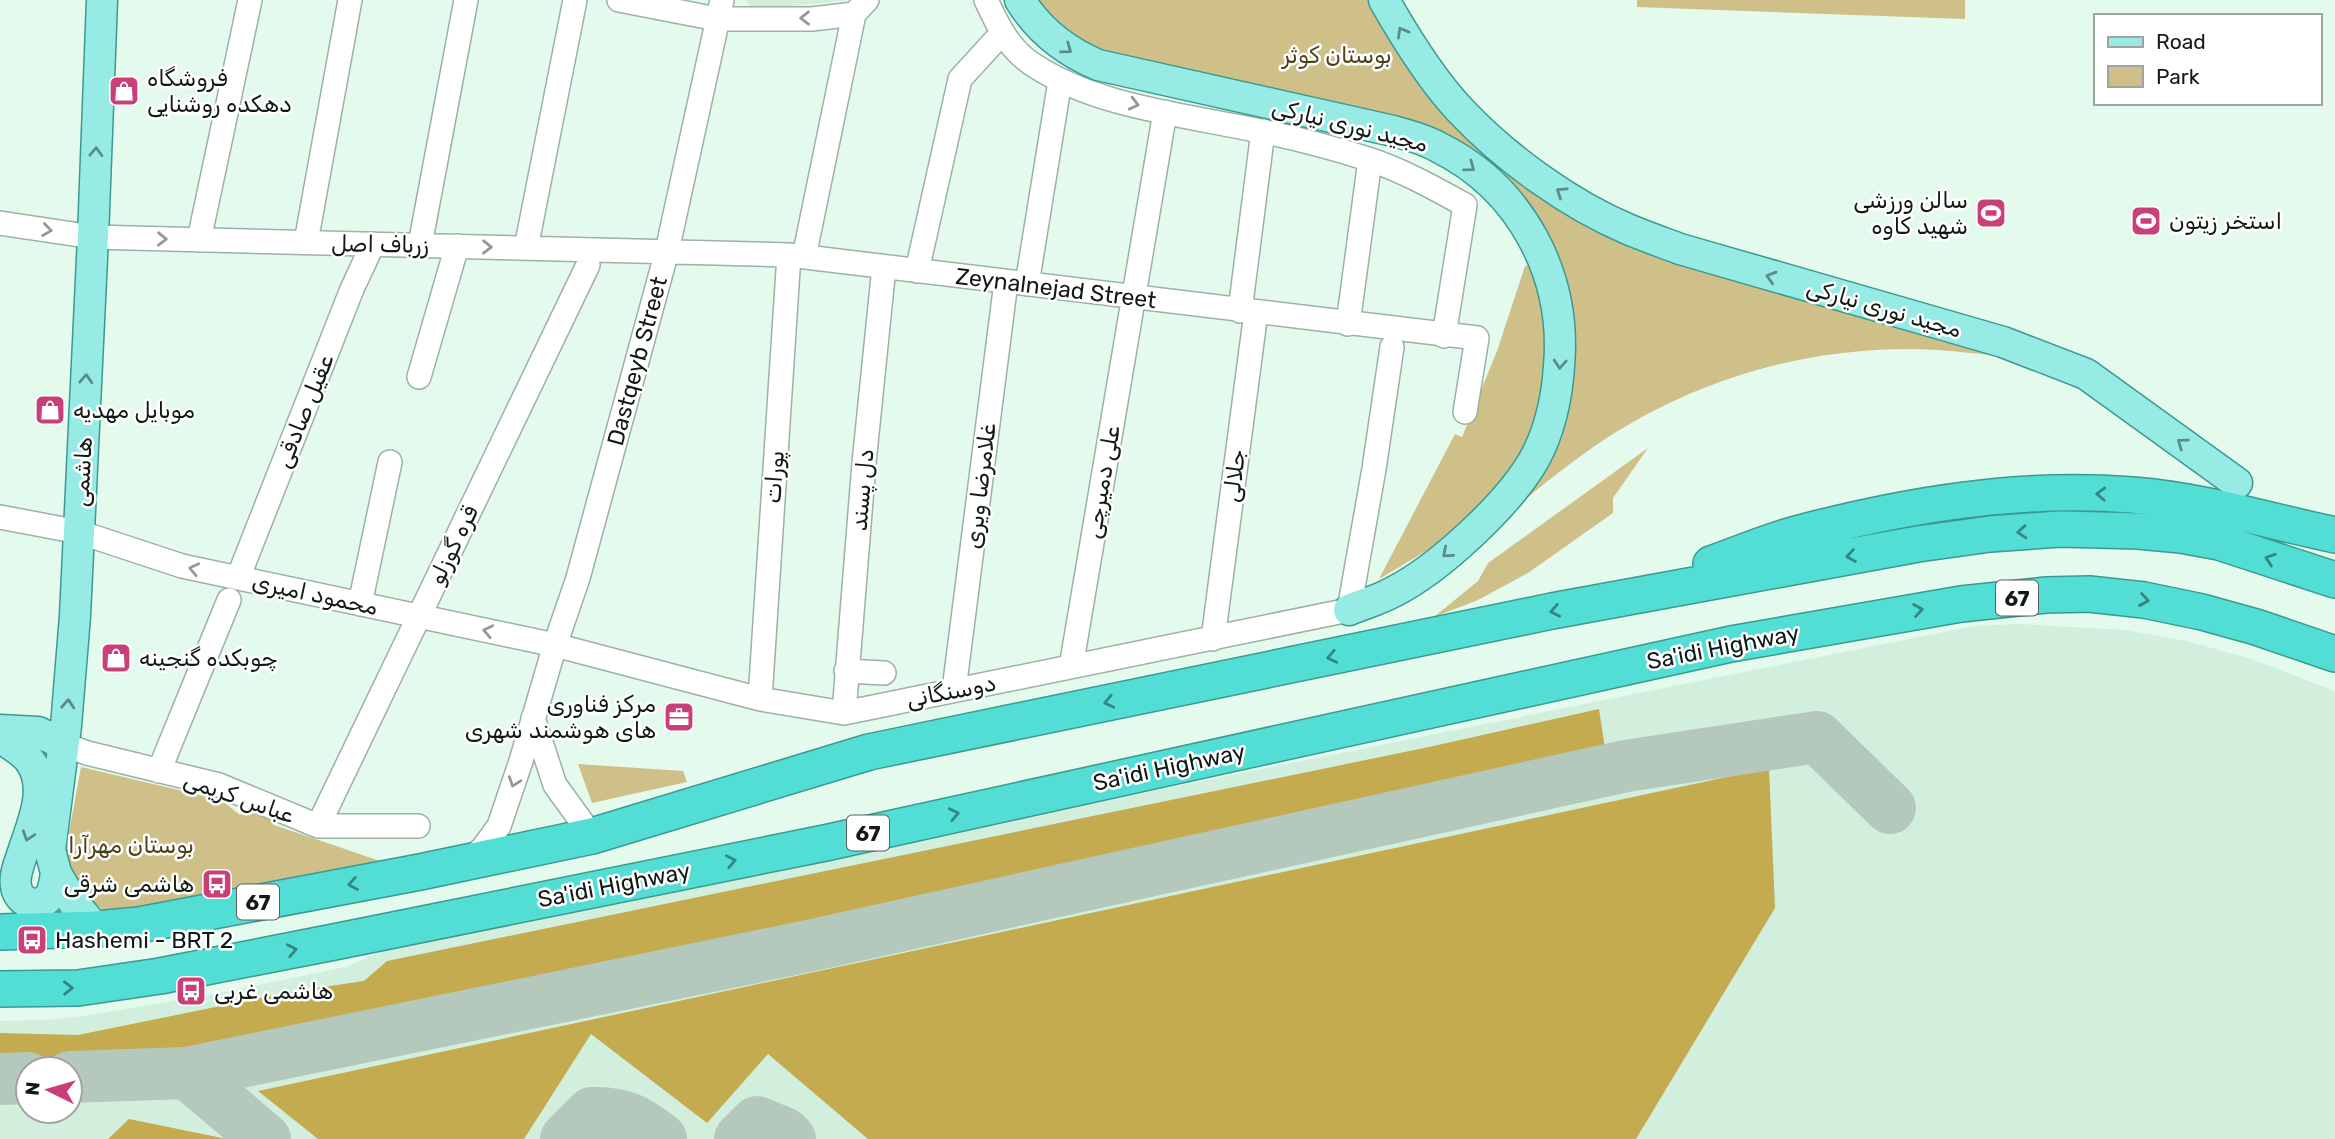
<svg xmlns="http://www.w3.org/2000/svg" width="2335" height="1139" viewBox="0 0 2335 1139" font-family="Rubik,Cairo,sans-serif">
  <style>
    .built { fill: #d2efdd; fill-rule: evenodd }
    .green { fill: #cfc089 }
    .forest { fill: #c4ab50 }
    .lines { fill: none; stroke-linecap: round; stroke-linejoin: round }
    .taxiway { stroke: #b4c8bc; stroke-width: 52 }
    .minor-casing { stroke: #9db1a4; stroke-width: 26 }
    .major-casing { stroke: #3c9991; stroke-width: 33 }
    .highway-casing { stroke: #3c9991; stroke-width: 38 }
    .minor { stroke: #fff; stroke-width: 23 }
    .major { stroke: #97ebe5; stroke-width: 30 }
    .highway { stroke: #52ded4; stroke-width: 35 }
    .oneway { stroke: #949896 }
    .oneway2 { stroke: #5b8d87 }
    .oneway3 { stroke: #35867e }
    .labels { text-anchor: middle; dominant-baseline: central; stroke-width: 5; stroke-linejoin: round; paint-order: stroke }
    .shield { fill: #fff; stroke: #595f5b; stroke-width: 2 }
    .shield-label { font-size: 21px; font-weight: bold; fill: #121a15 }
    .park-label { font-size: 23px; fill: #4b401a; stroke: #fff }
    .poi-label { font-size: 23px; fill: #121a15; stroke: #fff; text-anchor: start }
    .street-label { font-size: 23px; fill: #121a15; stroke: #fff }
  </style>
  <rect width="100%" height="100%" fill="#e4faec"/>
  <path class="built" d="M 746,0 L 850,0 L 752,10 Z
    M 2020,624 L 2126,630 L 2187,641 L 2251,659 L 2335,691 L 2335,1139 L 0,1139 L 0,1021 L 46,1020 L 91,1015 L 218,993 L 346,967 L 405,941 L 1974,626 ZM 28,1069 L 70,1069 L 70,1111 L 28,1111 Z"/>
  <path class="green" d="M 1036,0 L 1368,0 L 1383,26 L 1523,180 L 2021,358 C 1984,355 1946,349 1909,349 C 1793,349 1680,385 1585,453 C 1558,472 1532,494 1506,515 L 1572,382 L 1574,342 L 1572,320 L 1494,171 L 1131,61 L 1077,38 Z
    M 1637,0 L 1965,0 L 1965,19 L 1637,7 Z
    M 1536,264 L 1547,295 L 1544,410 L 1510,479 L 1438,544 L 1379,579 L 1455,434 L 1462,437 L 1497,351 L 1525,266 Z
    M 1648,448 L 1613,498 L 1613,513 L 1528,573 L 1478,600 L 1434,617 L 1478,581 L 1488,563 Z
    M 578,764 L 683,771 L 687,782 L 592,803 Z
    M 81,767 L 221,800 L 240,815 L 243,809 L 273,819 L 274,825 L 389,864 L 118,913 L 102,909 L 78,890 L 80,886 L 65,854 Z"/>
  <path class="forest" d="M 1599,709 L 1607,762 L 1203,848 L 745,937 L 233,1046 L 105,1064 L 0,1067 L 0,1033 L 78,1035 L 289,992 L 364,981 L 387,961 L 1429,747 Z
    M 1769,768 L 1775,908 L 1636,1139 L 868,1139 L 768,1054 L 707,1123 L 591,1034 L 524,1139 L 318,1139 L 258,1091 Z
    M 129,1119 L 227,1139 L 108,1139 Z"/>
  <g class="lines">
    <path class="taxiway" d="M 187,1073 L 799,948 L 1626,766 L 1817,737 L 1890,808
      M 70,1077 L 187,1073 L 265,1139
      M 0,1079 L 28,1078
      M 566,1139 L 592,1113 C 623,1112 637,1120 661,1139
      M 740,1139 L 757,1122 L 784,1133 L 790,1139"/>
    <g class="minor-casing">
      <path id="minor" d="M 619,0 L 717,19 L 812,19 L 854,14 L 867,0
        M 986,0 C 997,24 1009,49 1032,64 C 1096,107 1186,115 1260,131 C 1296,138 1333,148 1368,159 C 1402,170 1434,188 1465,205 L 1444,336
        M 0,223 L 93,237 L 789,255 L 1477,338 L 1465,412
        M 199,240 L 250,0
        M 306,242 L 350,0
        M 420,245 L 466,0
        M 526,248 L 575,0
        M 804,257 L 854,14
        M 917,271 L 960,79 L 1002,33
        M 1027,284 L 1060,81
        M 1240,311 L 1263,131
        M 1348,324 L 1370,160
        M 419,377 L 457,246
        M 0,517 L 79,532 L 182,566 L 555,645 L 760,699 L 844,713 L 1349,610 L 1374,469 L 1392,347
        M 238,578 L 352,289 L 373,244
        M 360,604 L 390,462
        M 1213,639 L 1256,312
        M 1071,667 L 1165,112
        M 846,671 L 884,673
        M 954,690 L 1006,282
        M 760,699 L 789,255
        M 844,713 L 864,463 L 884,267
        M 533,718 L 555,785 L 592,836
        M 63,744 L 87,753 L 219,785 L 318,826 L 418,826
        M 159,771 L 229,600
        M 318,826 L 588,265
        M 468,861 L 483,848 L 499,826 L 521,761 L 555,645 L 578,578 L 667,251 L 722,0"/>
    </g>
    <g class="major-casing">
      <path id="major" d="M 1020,0 C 1039,31 1065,51 1098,65 L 1393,131 C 1408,135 1424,139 1438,147 C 1521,188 1567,275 1559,366 C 1557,397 1550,430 1535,458 C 1510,503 1439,569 1393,592 C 1379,600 1363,604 1349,610
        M 1384,0 C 1405,37 1431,79 1460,110 C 1505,158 1570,205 1630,230 C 1647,237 1664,243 1680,249 L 2003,342 L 2086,374 L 2237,483
        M 0,730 L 38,732 L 63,744
        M 0,737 C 9,744 23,751 30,761 C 50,789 31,826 22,855 C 19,864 14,876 16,886 C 18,904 41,911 51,894 C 54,888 55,879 56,873
        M 96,929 L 73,902 L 56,873 L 50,850 L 66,726 L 75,616 L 93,237 L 102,0"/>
    </g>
    <g class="highway-casing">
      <path id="highway" d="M 1711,564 C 1739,554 1767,542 1796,534 C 1905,505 2019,486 2132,495 C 2201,500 2268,521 2335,535
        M 0,932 L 96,929 L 139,925 L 420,872 L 592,836 L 869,752 L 1552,611 L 1918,544 L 1990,534 L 2060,529 L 2138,531 L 2181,535 L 2219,542 L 2335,580
        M 0,989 L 78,988 L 160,976 L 334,942 L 825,843 L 1731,644 L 1961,604 L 2046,595 L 2089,594 L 2144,600 L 2202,612 L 2256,627 L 2335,654"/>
    </g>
    <use href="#minor" class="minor"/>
    <use href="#major" class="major"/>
    <use href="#highway" class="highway"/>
  </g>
  <defs><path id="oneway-chevron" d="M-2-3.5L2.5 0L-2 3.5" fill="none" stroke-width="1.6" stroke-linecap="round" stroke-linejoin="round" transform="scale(1.75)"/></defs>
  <g class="oneway">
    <use href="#oneway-chevron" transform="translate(805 18) rotate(179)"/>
    <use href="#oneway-chevron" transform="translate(1134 104) rotate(14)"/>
    <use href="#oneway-chevron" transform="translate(47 230) rotate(8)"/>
    <use href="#oneway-chevron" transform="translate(162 239) rotate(1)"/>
    <use href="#oneway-chevron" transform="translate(487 247) rotate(1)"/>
    <use href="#oneway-chevron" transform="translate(194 569) rotate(-168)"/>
    <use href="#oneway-chevron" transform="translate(488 631) rotate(-168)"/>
    <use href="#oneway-chevron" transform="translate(514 782) rotate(109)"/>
  </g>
  <g class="oneway2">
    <use href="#oneway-chevron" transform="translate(1402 32) rotate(-119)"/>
    <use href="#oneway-chevron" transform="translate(1067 49) rotate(36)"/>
    <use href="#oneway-chevron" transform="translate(96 152) rotate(-88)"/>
    <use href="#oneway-chevron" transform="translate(1470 167) rotate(37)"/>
    <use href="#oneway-chevron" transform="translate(1561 192) rotate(-146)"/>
    <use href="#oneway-chevron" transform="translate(1771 277) rotate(-164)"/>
    <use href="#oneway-chevron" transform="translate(1560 364) rotate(94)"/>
    <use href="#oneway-chevron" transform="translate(86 379) rotate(-87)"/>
    <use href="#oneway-chevron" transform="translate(2182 443) rotate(-144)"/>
    <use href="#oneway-chevron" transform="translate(1447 553) rotate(139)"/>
    <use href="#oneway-chevron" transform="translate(68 704) rotate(-86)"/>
    <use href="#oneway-chevron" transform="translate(28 836) rotate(108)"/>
  </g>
  <g class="oneway3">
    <use href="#oneway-chevron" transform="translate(2101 494) rotate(-178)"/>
    <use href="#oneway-chevron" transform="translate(2022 532) rotate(176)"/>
    <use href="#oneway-chevron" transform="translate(1851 556) rotate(170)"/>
    <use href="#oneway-chevron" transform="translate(2270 559) rotate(-162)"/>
    <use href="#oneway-chevron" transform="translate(2144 600) rotate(9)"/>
    <use href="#oneway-chevron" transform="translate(1918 610) rotate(-9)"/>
    <use href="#oneway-chevron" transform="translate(1555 611) rotate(169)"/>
    <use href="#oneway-chevron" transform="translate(1332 657) rotate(168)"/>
    <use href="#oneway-chevron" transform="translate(1109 702) rotate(168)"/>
    <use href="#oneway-chevron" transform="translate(954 814) rotate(-12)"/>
    <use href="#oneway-chevron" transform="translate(731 861) rotate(-11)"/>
    <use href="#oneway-chevron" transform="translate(353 884) rotate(170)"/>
    <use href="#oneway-chevron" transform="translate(292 950) rotate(-11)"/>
    <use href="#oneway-chevron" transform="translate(68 988) rotate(-1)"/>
  </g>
  <defs>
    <g id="shop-square" transform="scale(1.575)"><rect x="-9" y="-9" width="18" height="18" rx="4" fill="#c94078" stroke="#fff"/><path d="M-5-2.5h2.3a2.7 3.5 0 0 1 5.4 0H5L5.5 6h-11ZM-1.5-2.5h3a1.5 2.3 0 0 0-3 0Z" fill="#fff"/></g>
    <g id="stadium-square" transform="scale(1.575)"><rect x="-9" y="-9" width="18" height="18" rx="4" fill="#c94078" stroke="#fff"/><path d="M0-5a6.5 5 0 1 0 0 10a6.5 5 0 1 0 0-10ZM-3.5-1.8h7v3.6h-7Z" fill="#fff"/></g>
    <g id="office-square" transform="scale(1.575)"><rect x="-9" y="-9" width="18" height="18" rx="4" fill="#c94078" stroke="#fff"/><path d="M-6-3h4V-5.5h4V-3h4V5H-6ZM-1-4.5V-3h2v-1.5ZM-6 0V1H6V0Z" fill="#fff"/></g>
    <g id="bus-square" transform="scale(1.575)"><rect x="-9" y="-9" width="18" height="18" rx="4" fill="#c94078" stroke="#fff"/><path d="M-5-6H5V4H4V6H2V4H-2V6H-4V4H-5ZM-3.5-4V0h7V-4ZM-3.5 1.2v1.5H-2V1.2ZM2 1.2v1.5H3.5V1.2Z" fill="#fff"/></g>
  </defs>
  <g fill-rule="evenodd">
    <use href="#shop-square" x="124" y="91"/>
    <use href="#stadium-square" x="1991" y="213"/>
    <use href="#stadium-square" x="2146" y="221"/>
    <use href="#shop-square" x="50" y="410"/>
    <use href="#shop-square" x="116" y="658"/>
    <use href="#office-square" x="679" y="717"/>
    <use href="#bus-square" x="217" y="884"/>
    <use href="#bus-square" x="32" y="940"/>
    <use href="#bus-square" x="191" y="991"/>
  </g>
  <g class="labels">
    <g class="shield">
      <rect x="1996" y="580.5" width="42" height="35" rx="5"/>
      <rect x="847" y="815.5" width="42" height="35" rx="5"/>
      <rect x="237" y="884.5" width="42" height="35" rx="5"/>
    </g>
    <g class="shield-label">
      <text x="2017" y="598">67</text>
      <text x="868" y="833">67</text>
      <text x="258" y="902">67</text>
    </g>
    <g class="park-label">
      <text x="1337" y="55">بوستان کوثر</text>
      <text x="131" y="845">بوستان مهرآرا</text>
    </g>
    <g class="poi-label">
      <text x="147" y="78">فروشگاه<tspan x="147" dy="26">دهکده روشنایی</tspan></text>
      <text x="1968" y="200" text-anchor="end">سالن ورزشی<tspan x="1968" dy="26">شهید کاوه</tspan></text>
      <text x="2169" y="221">استخر زیتون</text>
      <text x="73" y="410">موبایل مهدیه</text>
      <text x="139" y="658">چوبکده گنجینه</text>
      <text x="656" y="704" text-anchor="end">مرکز فناوری<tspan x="656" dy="26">های هوشمند شهری</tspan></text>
      <text x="194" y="884" text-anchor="end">هاشمی شرقی</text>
      <text x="55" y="940">Hashemi - BRT 2</text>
      <text x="214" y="991">هاشمی غربی</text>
    </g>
    <g class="street-label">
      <text transform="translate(1350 125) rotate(14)">مجید نوری نیارکی</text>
      <text transform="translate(380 244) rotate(1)">زرباف اصل</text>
      <text transform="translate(1056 288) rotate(7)">Zeynalnejad Street</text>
      <text transform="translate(1884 308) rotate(16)">مجید نوری نیارکی</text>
      <text transform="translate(637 361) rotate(-75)">Dastqeyb Street</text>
      <text transform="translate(304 411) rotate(-68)">عقیل صادقی</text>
      <text transform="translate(82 472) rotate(-87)">هاشمی</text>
      <text transform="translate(1234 476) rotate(-83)">جلالی</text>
      <text transform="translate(774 477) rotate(-86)">پورات</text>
      <text transform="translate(1102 482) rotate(-80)">علی دمیرچی</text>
      <text transform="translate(980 486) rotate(-83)">غلامرضا ویری</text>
      <text transform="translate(862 490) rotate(-85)">دل پسند</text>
      <text transform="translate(453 545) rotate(-64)">قره گوزلو</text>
      <text transform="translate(315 594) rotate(12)">محمود امیری</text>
      <text transform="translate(1723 647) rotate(-11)">Sa'idi Highway</text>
      <text transform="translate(951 691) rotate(-11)">دوسنگانی</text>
      <text transform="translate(1169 767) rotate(-12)">Sa'idi Highway</text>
      <text transform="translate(239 797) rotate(19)">عباس کریمی</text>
      <text transform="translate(614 885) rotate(-11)">Sa'idi Highway</text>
    </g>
  </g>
  <rect x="2094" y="14" width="228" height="91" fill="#ffffff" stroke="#a0a3a1" stroke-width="2"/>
  <rect x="2108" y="37" width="35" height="10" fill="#97ebe5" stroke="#a0a3a1" stroke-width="2"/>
  <text x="2156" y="49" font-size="21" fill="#121a15">Road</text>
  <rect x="2108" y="66" width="35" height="21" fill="#cfc089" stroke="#a0a3a1" stroke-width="2"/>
  <text x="2156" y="84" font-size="21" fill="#121a15">Park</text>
  <g transform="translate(49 1090) rotate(275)"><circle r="33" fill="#ffffff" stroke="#a0a3a1" stroke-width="2"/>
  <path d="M0-5L12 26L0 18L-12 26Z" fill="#c94078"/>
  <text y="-10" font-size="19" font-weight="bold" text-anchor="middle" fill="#121a15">N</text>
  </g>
</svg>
